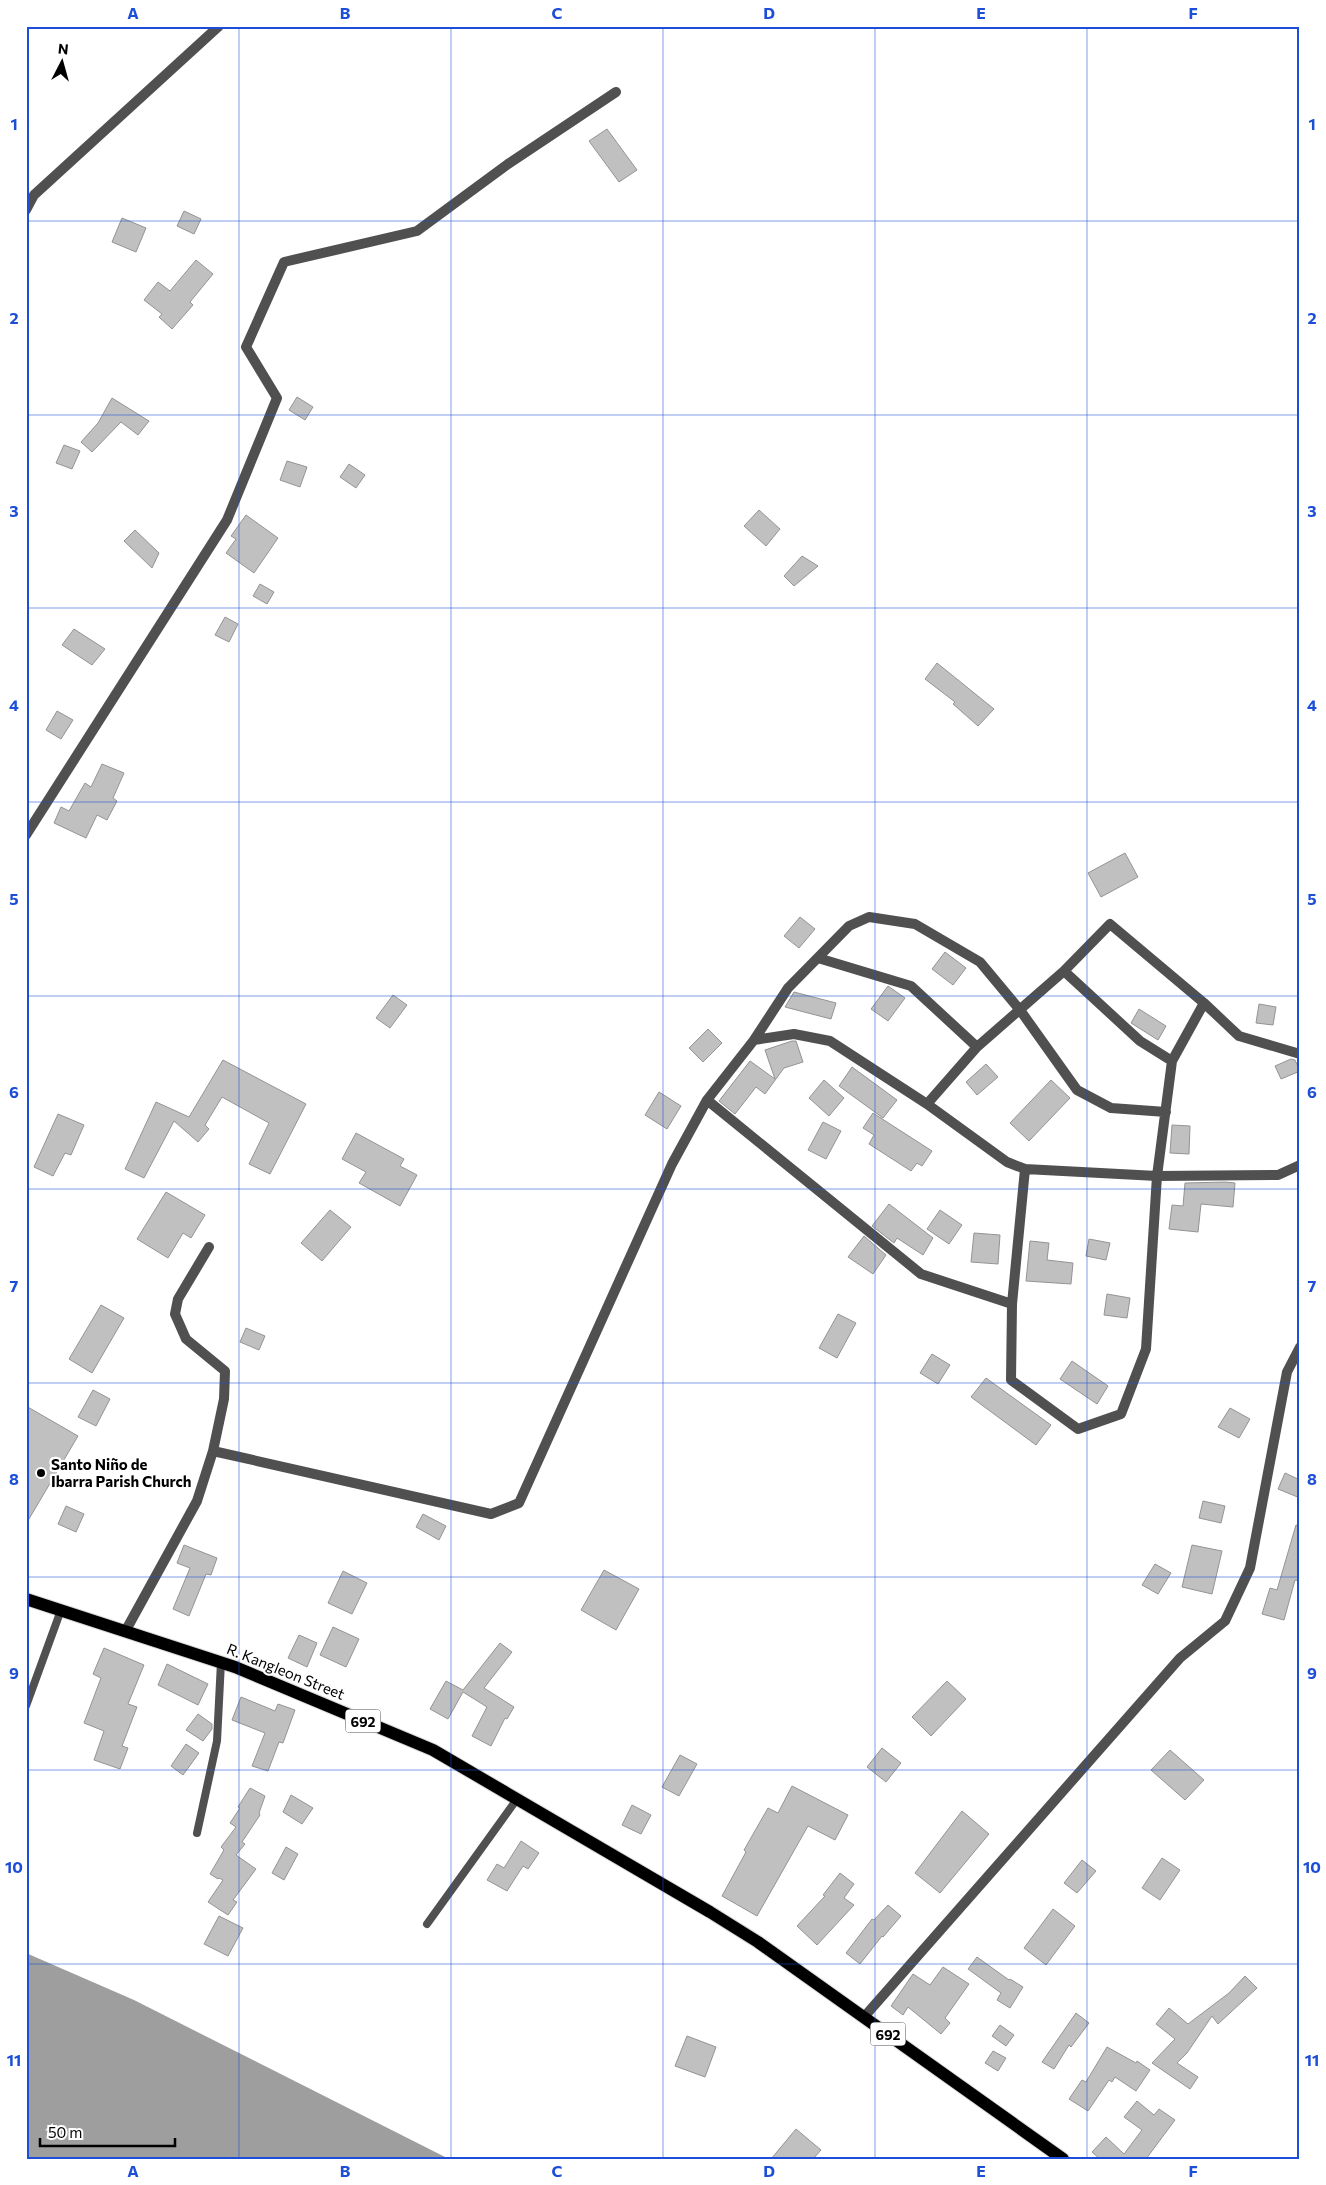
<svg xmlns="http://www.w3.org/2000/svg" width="1326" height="2185" viewBox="0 0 1326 2185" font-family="Commissioner,sans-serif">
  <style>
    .water { fill: #9e9e9e }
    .building { fill: #c0c0c0; stroke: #949494 }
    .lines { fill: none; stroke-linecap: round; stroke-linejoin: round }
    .primary-casing { stroke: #dbdbdb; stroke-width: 14 }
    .lane { stroke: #505050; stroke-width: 8 }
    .street { stroke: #505050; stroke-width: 10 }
    .primary { stroke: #000; stroke-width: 12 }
    .grid { fill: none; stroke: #1d4ed8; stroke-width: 1; stroke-opacity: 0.55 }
    .poi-dot { fill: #000; stroke: #fff; stroke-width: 2 }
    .labels { text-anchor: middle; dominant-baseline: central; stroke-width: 4.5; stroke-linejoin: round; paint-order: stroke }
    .shield { fill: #fff; stroke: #4c4c4c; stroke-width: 1 }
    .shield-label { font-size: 14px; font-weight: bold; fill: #000 }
    .poi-label { font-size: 15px; font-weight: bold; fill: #000; stroke: #fff; text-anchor: start }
    .street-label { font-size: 15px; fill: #000; stroke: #fff }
    .neatline { fill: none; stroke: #1d4ed8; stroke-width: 2 }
    .grid-label { font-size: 16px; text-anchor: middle; font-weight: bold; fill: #1d4ed8 }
  </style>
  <rect width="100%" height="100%" fill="#fff"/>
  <path class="water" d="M 26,1953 L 134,2000 L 449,2159 L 26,2159 Z"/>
  <path class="building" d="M 607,129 L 637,170 L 619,182 L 589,141 Z
    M 184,211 L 201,219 L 194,234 L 177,226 Z
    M 122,218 L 146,228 L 136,252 L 112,242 Z
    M 196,260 L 213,274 L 190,302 L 193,305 L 172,329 L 159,317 L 162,314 L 144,300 L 158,282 L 170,291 Z
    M 297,397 L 313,407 L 305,420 L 289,410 Z
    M 112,398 L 149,421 L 138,435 L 121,422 L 92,452 L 81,442 L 98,423 Z
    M 64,445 L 80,451 L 72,469 L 56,463 Z
    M 287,461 L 307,467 L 300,487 L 280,480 Z
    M 349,464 L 365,475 L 356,488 L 340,477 Z
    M 759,510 L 780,529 L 766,546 L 744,526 Z
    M 246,515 L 278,538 L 254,573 L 226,553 L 236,539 L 231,536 Z
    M 135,530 L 159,553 L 152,568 L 124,541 Z
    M 802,556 L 818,566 L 794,586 L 784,576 Z
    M 260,584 L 274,592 L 267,604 L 253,596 Z
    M 225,617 L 238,624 L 229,642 L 215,635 Z
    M 74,629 L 105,649 L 92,665 L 62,645 Z
    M 937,663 L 994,709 L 978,726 L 953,704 L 955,702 L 925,679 Z
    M 57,711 L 73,720 L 61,739 L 46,730 Z
    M 102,764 L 124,773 L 113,798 L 117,801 L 107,820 L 97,815 L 86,838 L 54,823 L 61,807 L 69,811 L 85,783 L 91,787 Z
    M 1125,853 L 1138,877 L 1101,897 L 1088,873 Z
    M 800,917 L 815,929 L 799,948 L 784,936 Z
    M 945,952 L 966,968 L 953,985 L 932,969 Z
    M 888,986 L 905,998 L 888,1021 L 871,1009 Z
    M 794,992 L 836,1003 L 831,1019 L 785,1007 Z
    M 393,995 L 407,1005 L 390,1028 L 376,1018 Z
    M 1259,1004 L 1276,1007 L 1273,1025 L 1256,1023 Z
    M 1139,1009 L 1166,1026 L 1158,1040 L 1131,1023 Z
    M 708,1029 L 722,1043 L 703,1062 L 689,1048 Z
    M 792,1041 L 796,1041 L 803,1062 L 784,1068 L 765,1094 L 756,1087 L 735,1114 L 719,1101 L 750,1061 L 775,1079 L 765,1050 Z
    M 1291,1059 L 1295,1060 L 1300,1071 L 1281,1079 L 1275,1066 Z
    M 223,1060 L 306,1104 L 270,1174 L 249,1164 L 269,1123 L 222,1097 L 205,1125 L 209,1129 L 198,1142 L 174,1121 L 144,1178 L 125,1169 L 156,1102 L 189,1117 Z
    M 986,1064 L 998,1077 L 977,1095 L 966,1082 Z
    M 852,1067 L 897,1100 L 883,1118 L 839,1086 Z
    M 824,1080 L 844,1098 L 829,1116 L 809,1098 Z
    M 1051,1080 L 1070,1098 L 1029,1141 L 1010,1123 Z
    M 659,1092 L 681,1106 L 667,1129 L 645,1115 Z
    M 873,1113 L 932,1151 L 922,1166 L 917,1163 L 911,1171 L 869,1144 L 874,1135 L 863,1128 Z
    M 58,1114 L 84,1125 L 71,1155 L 65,1153 L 53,1176 L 34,1167 Z
    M 823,1122 L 841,1131 L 826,1159 L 808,1150 Z
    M 1172,1125 L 1190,1126 L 1189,1154 L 1170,1153 Z
    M 356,1133 L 404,1159 L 400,1166 L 417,1175 L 400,1206 L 359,1183 L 366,1172 L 342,1159 Z
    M 1225,1182 L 1235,1183 L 1233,1207 L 1201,1204 L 1198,1232 L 1169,1229 L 1172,1205 L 1183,1206 L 1185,1183 Z
    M 166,1192 L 205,1215 L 191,1238 L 183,1233 L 168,1258 L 137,1239 Z
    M 889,1204 L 933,1238 L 923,1255 L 897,1238 L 894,1243 L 872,1226 Z
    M 330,1210 L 351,1227 L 322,1261 L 301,1243 Z
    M 940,1210 L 962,1225 L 949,1244 L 927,1229 Z
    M 974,1233 L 1000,1235 L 998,1264 L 971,1262 Z
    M 864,1236 L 886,1255 L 873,1274 L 848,1257 Z
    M 1089,1239 L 1110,1243 L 1106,1260 L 1086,1256 Z
    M 1030,1241 L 1049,1243 L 1047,1260 L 1073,1263 L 1071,1284 L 1026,1281 Z
    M 1107,1294 L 1130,1298 L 1127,1318 L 1104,1315 Z
    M 101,1305 L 124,1318 L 92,1373 L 69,1359 Z
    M 838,1314 L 856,1323 L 837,1358 L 819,1348 Z
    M 246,1328 L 265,1336 L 259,1350 L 240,1342 Z
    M 932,1354 L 950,1365 L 938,1384 L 920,1373 Z
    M 1072,1361 L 1108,1386 L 1097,1404 L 1060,1379 Z
    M 986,1378 L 1051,1425 L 1036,1445 L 971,1397 Z
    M 93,1390 L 110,1399 L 96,1426 L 78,1417 Z
    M 26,1406 L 78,1436 L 26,1524 Z
    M 1230,1408 L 1250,1419 L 1239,1438 L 1218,1427 Z
    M 1285,1473 L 1300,1480 L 1300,1498 L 1278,1489 Z
    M 1203,1501 L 1225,1506 L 1221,1523 L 1199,1518 Z
    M 66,1506 L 84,1514 L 76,1532 L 58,1524 Z
    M 423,1514 L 446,1526 L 439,1540 L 416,1527 Z
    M 1296,1525 L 1300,1526 L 1300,1581 L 1295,1580 L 1284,1620 L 1262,1614 L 1270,1588 L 1277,1590 Z
    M 184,1545 L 217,1558 L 211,1575 L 206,1574 L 189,1616 L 173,1609 L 190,1568 L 177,1563 Z
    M 1192,1545 L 1222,1551 L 1212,1594 L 1182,1587 Z
    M 1155,1564 L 1171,1573 L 1158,1594 L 1142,1585 Z
    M 604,1570 L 639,1589 L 616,1630 L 581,1610 Z
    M 343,1571 L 367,1583 L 352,1614 L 328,1603 Z
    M 333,1627 L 359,1639 L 346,1667 L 320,1655 Z
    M 299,1635 L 317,1643 L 307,1667 L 288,1658 Z
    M 500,1643 L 512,1652 L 484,1688 L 514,1707 L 507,1719 L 505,1718 L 491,1746 L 472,1736 L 487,1707 L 463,1692 L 448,1719 L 430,1709 L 446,1681 L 463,1690 Z
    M 104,1648 L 144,1665 L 128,1704 L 137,1707 L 122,1746 L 128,1748 L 120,1769 L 94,1760 L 104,1731 L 84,1723 L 101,1678 L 93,1674 Z
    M 167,1664 L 208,1684 L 198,1705 L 158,1685 Z
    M 947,1681 L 966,1699 L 931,1736 L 912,1717 Z
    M 241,1697 L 275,1711 L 278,1704 L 295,1710 L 283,1743 L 279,1742 L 268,1771 L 252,1766 L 265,1733 L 232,1720 Z
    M 198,1714 L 212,1724 L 212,1729 L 203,1741 L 186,1730 Z
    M 186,1744 L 199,1753 L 183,1775 L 171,1766 Z
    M 882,1748 L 901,1763 L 886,1782 L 867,1767 Z
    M 1170,1750 L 1204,1780 L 1185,1800 L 1151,1770 Z
    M 680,1755 L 697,1764 L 679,1796 L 662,1787 Z
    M 792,1786 L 848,1815 L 835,1840 L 808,1826 L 757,1916 L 722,1896 L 746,1852 L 744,1850 L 768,1808 L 778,1813 Z
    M 250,1788 L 265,1796 L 259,1813 L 260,1815 L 242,1842 L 245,1844 L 236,1855 L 256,1869 L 233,1900 L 237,1902 L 228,1915 L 208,1902 L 223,1880 L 219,1878 L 218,1879 L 210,1874 L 224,1850 L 221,1847 L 236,1827 L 230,1823 L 240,1808 L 238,1807 Z
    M 291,1795 L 313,1808 L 302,1824 L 283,1812 Z
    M 632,1805 L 651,1815 L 641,1834 L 622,1825 Z
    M 962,1811 L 989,1834 L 940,1893 L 915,1873 Z
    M 521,1841 L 539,1853 L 528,1869 L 523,1866 L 507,1891 L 487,1880 L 497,1864 L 504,1868 Z
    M 286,1847 L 298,1854 L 284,1880 L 272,1873 Z
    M 1162,1858 L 1180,1870 L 1160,1900 L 1142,1888 Z
    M 1082,1860 L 1096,1871 L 1077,1893 L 1064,1883 Z
    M 840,1873 L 854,1884 L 844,1898 L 854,1905 L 817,1945 L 797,1926 L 825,1896 L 823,1895 Z
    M 888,1905 L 901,1916 L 883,1937 L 882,1936 L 860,1964 L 846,1953 L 872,1919 L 874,1920 Z
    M 1053,1909 L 1075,1926 L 1046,1965 L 1024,1948 Z
    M 219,1916 L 243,1928 L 228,1956 L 204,1944 Z
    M 977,1957 L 1009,1980 L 1010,1979 L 1023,1987 L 1010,2008 L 997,2000 L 1001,1993 L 968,1969 Z
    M 943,1967 L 969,1984 L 945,2018 L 950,2023 L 941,2034 L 908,2007 L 903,2015 L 891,2006 L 913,1974 L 930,1985 Z
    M 1245,1976 L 1257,1988 L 1218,2024 L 1212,2016 L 1187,2053 L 1177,2063 L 1198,2077 L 1190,2089 L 1152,2063 L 1175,2039 L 1156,2024 L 1169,2008 L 1188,2024 L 1229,1993 Z
    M 1076,2013 L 1089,2023 L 1071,2047 L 1069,2045 L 1054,2069 L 1042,2062 Z
    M 1000,2025 L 1014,2035 L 1006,2046 L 992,2036 Z
    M 687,2036 L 716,2047 L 705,2077 L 675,2066 Z
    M 1107,2047 L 1136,2063 L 1137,2061 L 1150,2070 L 1136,2091 L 1115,2077 L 1112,2082 L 1109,2080 L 1088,2111 L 1069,2099 L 1082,2080 L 1086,2082 Z
    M 993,2051 L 1006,2058 L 998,2071 L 985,2063 Z
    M 1137,2101 L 1154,2115 L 1159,2109 L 1175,2120 L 1146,2159 L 1100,2159 L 1092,2152 L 1106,2137 L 1124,2154 L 1142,2130 L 1124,2117 Z
    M 796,2129 L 821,2150 L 813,2159 L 771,2159 Z"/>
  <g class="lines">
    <g class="primary-casing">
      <path id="primary" d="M 26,1599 L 235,1667 L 433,1750 L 710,1912 L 758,1942 L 1063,2159"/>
    </g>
    <path class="lane" d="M 26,1706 L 61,1610
      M 197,1833 L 217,1741 L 221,1662
      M 427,1924 L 517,1799"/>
    <path class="street" d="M 26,210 L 34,195 L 219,26
      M 26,835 L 227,520 L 277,398 L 246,347 L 284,262 L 417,231 L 508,164 L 616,92
      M 818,958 L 911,986 L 977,1047
      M 1064,971 L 1140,1041 L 1172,1061
      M 1204,1003 L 1239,1036 L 1300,1054
      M 754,1040 L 788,988 L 849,926 L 869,917 L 915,924 L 980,962 L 1020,1010 L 1077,1090 L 1111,1108 L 1166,1112
      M 707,1100 L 921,1274 L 1012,1304 L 1011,1380 L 1078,1429 L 1121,1414 L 1146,1349 L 1157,1176 L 1172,1061 L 1204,1003 L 1110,924 L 1064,971 L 977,1047 L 927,1104
      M 209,1247 L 178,1299 L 175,1314 L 186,1339 L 225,1371 L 224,1399 L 213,1451
      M 1012,1304 L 1025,1169
      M 126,1630 L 197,1501 L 213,1451 L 491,1514 L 519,1503 L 672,1164 L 707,1100 L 754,1040 L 794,1034 L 830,1041 L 927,1104 L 1007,1162 L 1025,1169 L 1157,1176 L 1278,1175 L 1300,1165
      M 864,2017 L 1180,1658 L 1225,1621 L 1250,1568 L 1287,1372 L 1300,1347"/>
    <use href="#primary" class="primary"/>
  </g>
  <path class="grid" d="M 239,26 L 239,2159M 451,26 L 451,2159M 663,26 L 663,2159M 875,26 L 875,2159M 1087,26 L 1087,2159M 26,221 L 1300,221M 26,415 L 1300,415M 26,608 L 1300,608M 26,802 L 1300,802M 26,996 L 1300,996M 26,1189 L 1300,1189M 26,1383 L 1300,1383M 26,1577 L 1300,1577M 26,1770 L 1300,1770M 26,1964 L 1300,1964"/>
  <circle class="poi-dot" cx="41" cy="1473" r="5"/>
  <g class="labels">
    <g class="shield">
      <rect x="345.5" y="1709.5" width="35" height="23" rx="4"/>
      <rect x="870.5" y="2022.5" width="35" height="23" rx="4"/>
    </g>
    <g class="shield-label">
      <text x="363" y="1721">692</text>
      <text x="888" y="2034">692</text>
    </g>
    <g class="poi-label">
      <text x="51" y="1464">Santo Niño de<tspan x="51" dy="17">Ibarra Parish Church</tspan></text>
    </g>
    <g class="street-label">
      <text transform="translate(286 1671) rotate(22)">R. Kangleon Street</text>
    </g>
  </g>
  <rect width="1326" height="2185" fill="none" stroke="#ffffff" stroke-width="55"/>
  <g transform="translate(62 62) rotate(6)" stroke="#ffffff" stroke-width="4" paint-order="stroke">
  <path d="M0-4L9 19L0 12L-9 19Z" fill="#000000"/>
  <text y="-8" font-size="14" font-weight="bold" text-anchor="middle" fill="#000000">N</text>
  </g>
  <path d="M40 2138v8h135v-8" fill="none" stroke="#000000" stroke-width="2.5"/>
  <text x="48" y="2138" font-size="15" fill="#000000" stroke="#ffffff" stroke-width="4" paint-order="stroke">50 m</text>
  <rect x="28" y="28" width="1270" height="2130" class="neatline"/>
  <g class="grid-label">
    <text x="133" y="19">A</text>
    <text x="345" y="19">B</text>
    <text x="557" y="19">C</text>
    <text x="769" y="19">D</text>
    <text x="981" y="19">E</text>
    <text x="1193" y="19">F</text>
    <text x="14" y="130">1</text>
    <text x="1312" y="130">1</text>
    <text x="14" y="324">2</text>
    <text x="1312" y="324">2</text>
    <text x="14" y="517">3</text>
    <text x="1312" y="517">3</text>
    <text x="14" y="711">4</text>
    <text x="1312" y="711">4</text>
    <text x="14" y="905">5</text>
    <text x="1312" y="905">5</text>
    <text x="14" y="1098">6</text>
    <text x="1312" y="1098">6</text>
    <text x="14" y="1292">7</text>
    <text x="1312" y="1292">7</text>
    <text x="14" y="1485">8</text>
    <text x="1312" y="1485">8</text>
    <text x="14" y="1679">9</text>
    <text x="1312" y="1679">9</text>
    <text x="14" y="1873">10</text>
    <text x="1312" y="1873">10</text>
    <text x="14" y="2066">11</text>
    <text x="1312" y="2066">11</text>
    <text x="133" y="2177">A</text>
    <text x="345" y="2177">B</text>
    <text x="557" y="2177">C</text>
    <text x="769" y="2177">D</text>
    <text x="981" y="2177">E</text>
    <text x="1193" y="2177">F</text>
  </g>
</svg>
